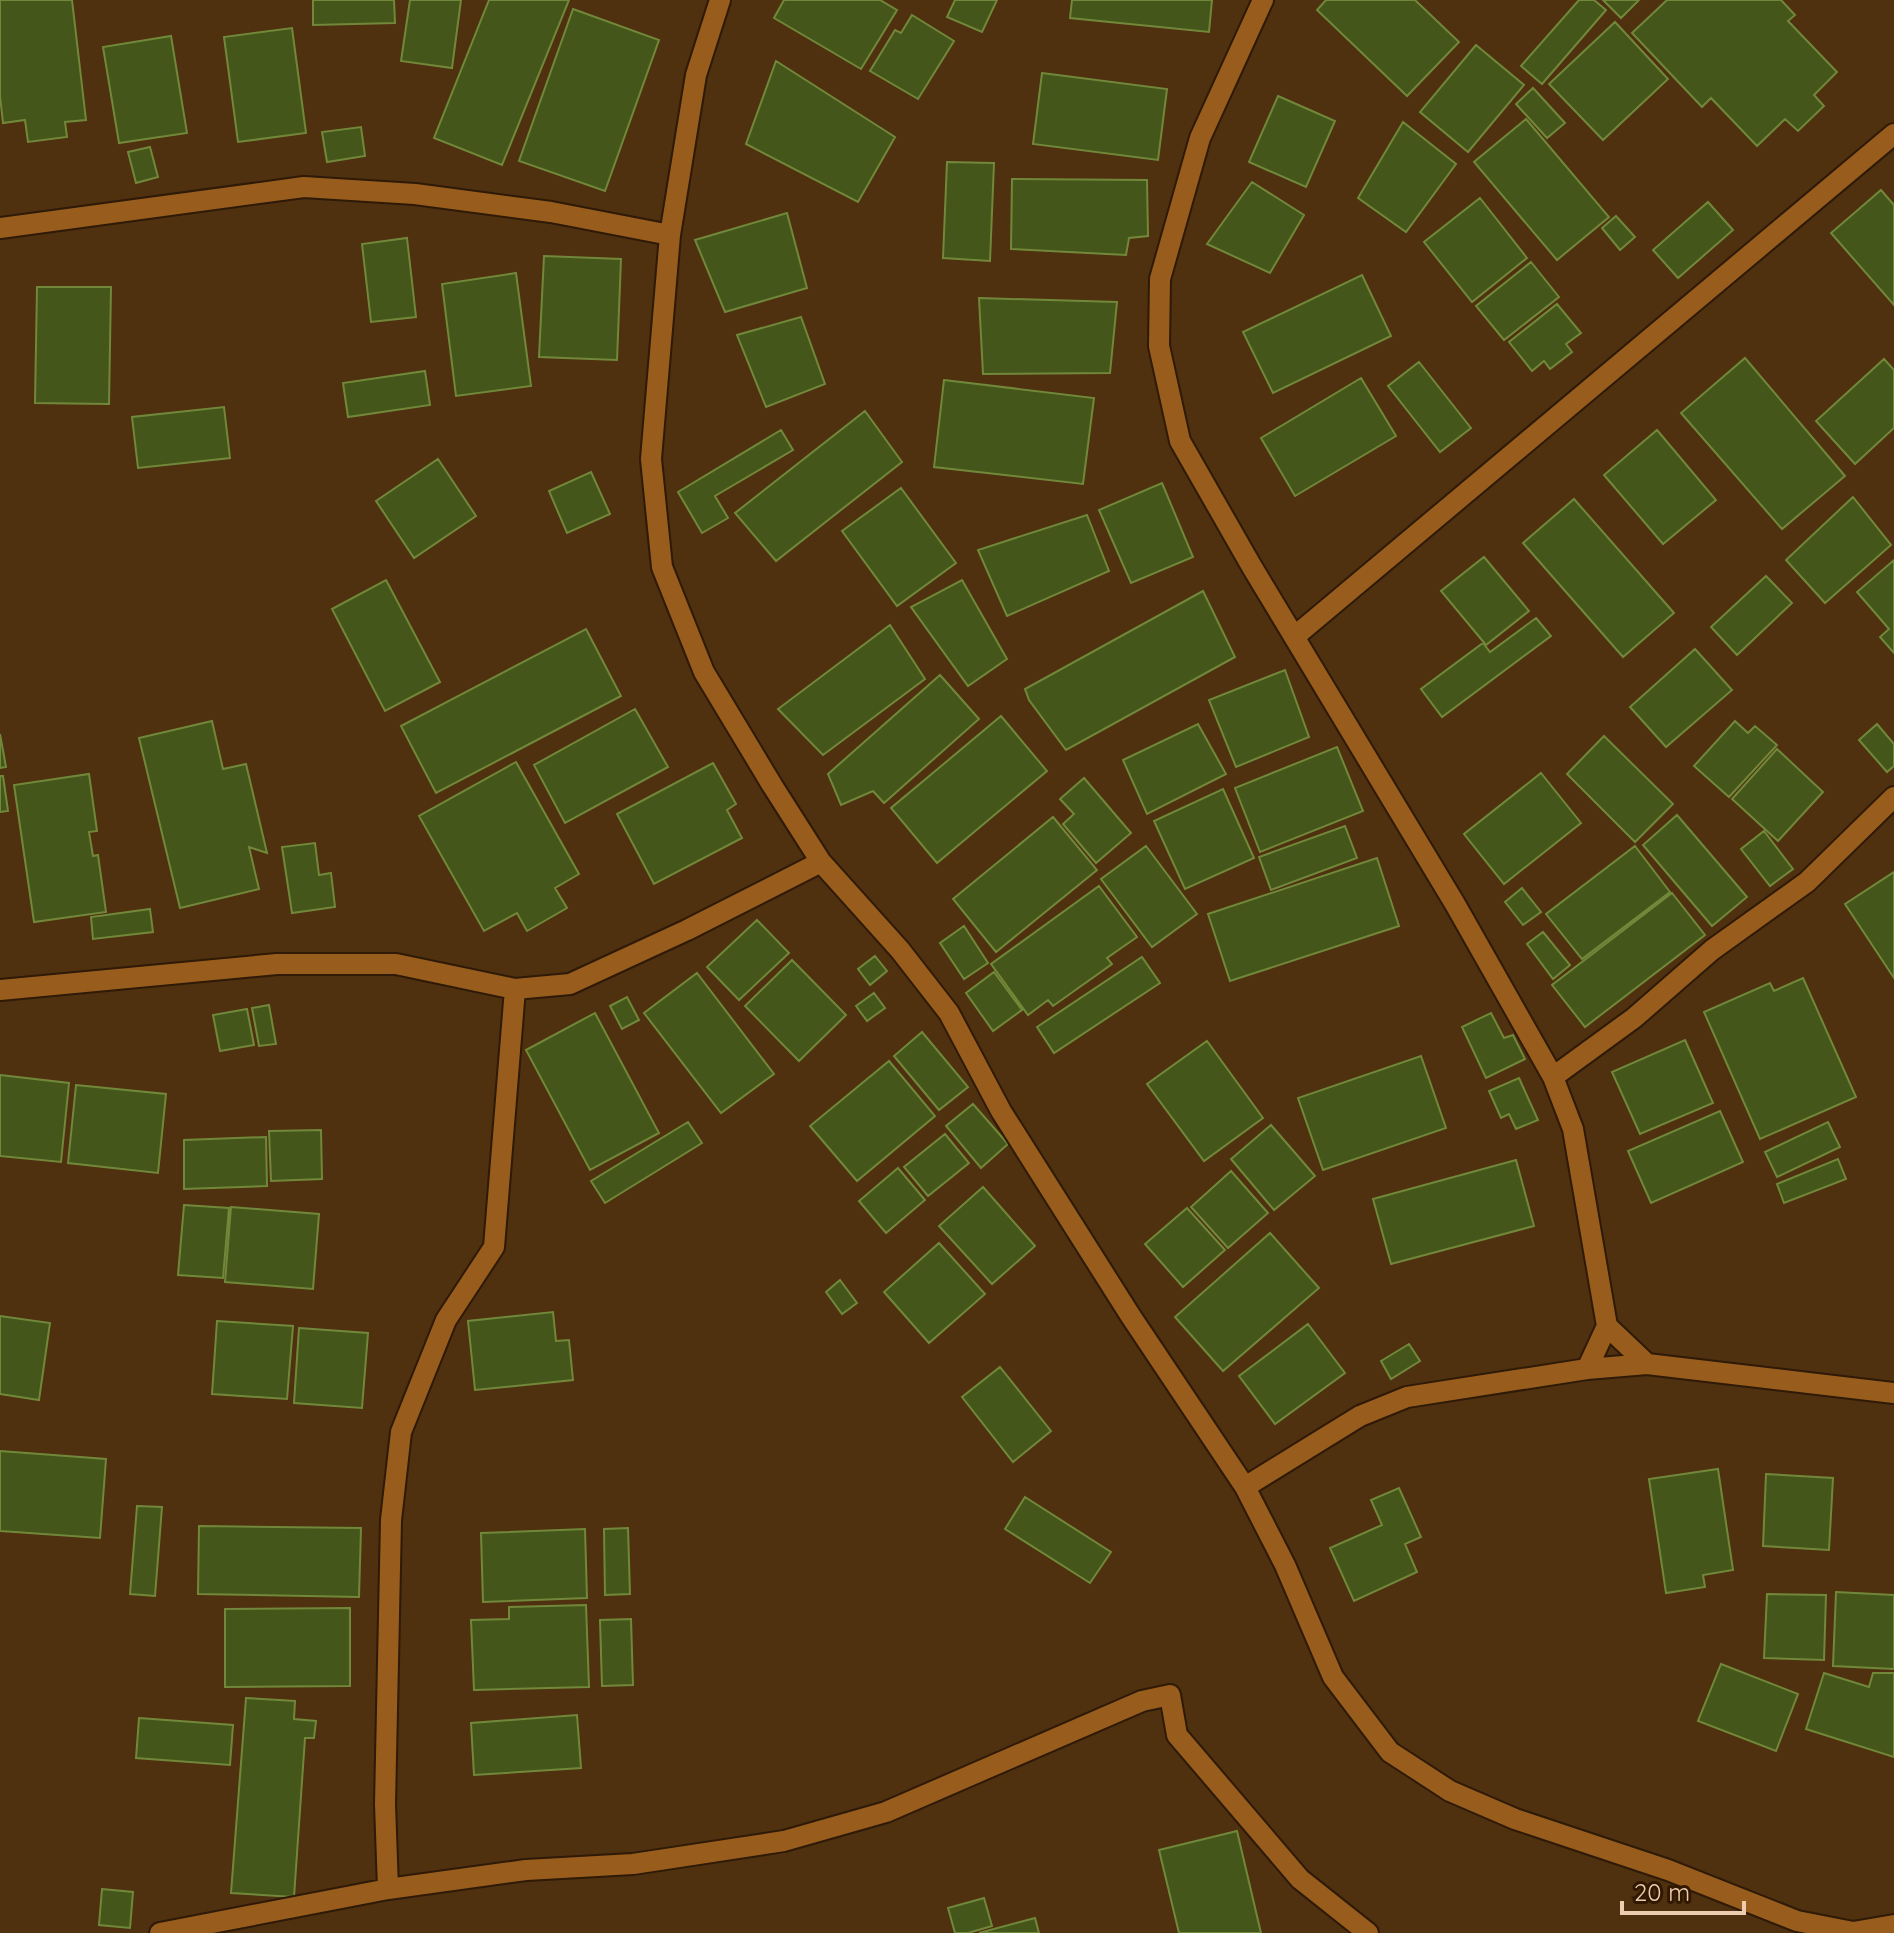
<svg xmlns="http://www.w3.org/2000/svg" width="1894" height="1933" viewBox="0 0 1894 1933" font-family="Quicksand,sans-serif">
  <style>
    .building { fill: #45561a; stroke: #71883a; stroke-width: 2 }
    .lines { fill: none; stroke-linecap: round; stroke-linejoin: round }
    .minor-casing { stroke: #2e1a07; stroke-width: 24 }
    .minor { stroke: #985d1d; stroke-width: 20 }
  </style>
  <rect width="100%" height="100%" fill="#4f300f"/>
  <path class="building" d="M 0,0 L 72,0 L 86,120 L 65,122 L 67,137 L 28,142 L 25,120 L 3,123 L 0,96 Z
    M 313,0 L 394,0 L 395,23 L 313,25 Z
    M 410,0 L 461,0 L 452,68 L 401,61 Z
    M 489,0 L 569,0 L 502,165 L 434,138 Z
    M 784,0 L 880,0 L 897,10 L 861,69 L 774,18 Z
    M 955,0 L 997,0 L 982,32 L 947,17 Z
    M 1072,0 L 1212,0 L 1209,32 L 1070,18 Z
    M 1326,0 L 1415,0 L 1459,42 L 1407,96 L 1317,10 Z
    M 1579,0 L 1594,0 L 1606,10 L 1542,84 L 1521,66 Z
    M 1603,0 L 1639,0 L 1621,18 Z
    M 1667,0 L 1781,0 L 1795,15 L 1788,21 L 1837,72 L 1814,95 L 1824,106 L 1798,131 L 1785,119 L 1757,146 L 1711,98 L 1702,107 L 1632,33 Z
    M 573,9 L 659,40 L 605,191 L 519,161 Z
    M 912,15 L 954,41 L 918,99 L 870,71 L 895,30 L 901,33 Z
    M 1615,22 L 1668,79 L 1603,140 L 1549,84 Z
    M 292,28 L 306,133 L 238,142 L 224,37 Z
    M 171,36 L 187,133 L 119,143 L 103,47 Z
    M 1476,45 L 1524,85 L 1468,152 L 1420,112 Z
    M 776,61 L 895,137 L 858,202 L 746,144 Z
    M 1042,73 L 1167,89 L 1158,160 L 1033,144 Z
    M 1533,88 L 1565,123 L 1547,138 L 1516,104 Z
    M 1278,96 L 1335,121 L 1306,187 L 1249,162 Z
    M 1526,119 L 1609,217 L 1557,260 L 1474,162 Z
    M 1403,122 L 1456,164 L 1406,232 L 1358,198 Z
    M 361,127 L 365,156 L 327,162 L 322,132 Z
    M 150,147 L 158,177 L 136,183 L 128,152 Z
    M 947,162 L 994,163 L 990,261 L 943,258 Z
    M 1012,179 L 1147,180 L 1148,236 L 1129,238 L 1126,255 L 1011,249 Z
    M 1252,182 L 1304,215 L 1270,273 L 1207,244 Z
    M 1881,190 L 1894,205 L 1894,305 L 1831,233 Z
    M 1480,198 L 1527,258 L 1472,302 L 1424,242 Z
    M 1708,202 L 1733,230 L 1678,278 L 1653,250 Z
    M 787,213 L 807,288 L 725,312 L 695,240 Z
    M 1616,216 L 1635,237 L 1620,250 L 1602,228 Z
    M 407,238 L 416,317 L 371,322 L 362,244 Z
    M 544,256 L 621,259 L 617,360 L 539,357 Z
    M 1531,262 L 1559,297 L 1504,340 L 1476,306 Z
    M 516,273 L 531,386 L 456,396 L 442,284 Z
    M 1362,275 L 1391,336 L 1273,393 L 1243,332 Z
    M 37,287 L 111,287 L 109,404 L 35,403 Z
    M 979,298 L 1117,302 L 1110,373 L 983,374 Z
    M 1557,304 L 1581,333 L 1566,344 L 1572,352 L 1550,369 L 1544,361 L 1532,371 L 1509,342 Z
    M 801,317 L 825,384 L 766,407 L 737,335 Z
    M 1745,358 L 1845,476 L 1782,529 L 1681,413 Z
    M 1884,359 L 1894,370 L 1894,428 L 1855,464 L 1816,421 Z
    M 1419,362 L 1471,428 L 1440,452 L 1388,386 Z
    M 425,371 L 430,405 L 348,417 L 343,383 Z
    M 1361,378 L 1396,436 L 1295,496 L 1261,438 Z
    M 944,380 L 1094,398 L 1083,484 L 934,467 Z
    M 224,407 L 230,458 L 138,468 L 132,417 Z
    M 865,411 L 902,462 L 776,561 L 735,513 Z
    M 781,430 L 793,450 L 715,496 L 728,518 L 702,533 L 678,492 Z
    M 1657,430 L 1716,500 L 1663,544 L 1604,475 Z
    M 438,459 L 476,516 L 414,558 L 376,501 Z
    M 591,472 L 610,514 L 567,533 L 549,491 Z
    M 1162,483 L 1193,557 L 1131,583 L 1099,510 Z
    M 901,488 L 956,563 L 897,606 L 842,531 Z
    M 1853,497 L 1891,545 L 1825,603 L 1786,560 Z
    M 1574,499 L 1674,613 L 1623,657 L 1523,543 Z
    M 1087,515 L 1109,571 L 1007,616 L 978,550 Z
    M 1484,557 L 1529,611 L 1486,645 L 1441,591 Z
    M 1894,560 L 1894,653 L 1880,637 L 1889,629 L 1857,592 Z
    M 1766,576 L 1792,603 L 1737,655 L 1711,627 Z
    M 386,580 L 440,682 L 385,711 L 332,609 Z
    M 962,580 L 1007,659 L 968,686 L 911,607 Z
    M 1203,591 L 1235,657 L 1066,750 L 1029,700 L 1025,689 Z
    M 1536,618 L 1551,636 L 1442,717 L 1421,689 L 1483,643 L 1490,652 Z
    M 890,625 L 925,679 L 823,755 L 778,709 Z
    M 586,629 L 621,696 L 436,793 L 401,726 Z
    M 1695,649 L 1732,690 L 1666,747 L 1630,707 Z
    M 1285,670 L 1309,737 L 1236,767 L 1209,700 Z
    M 940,675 L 979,719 L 884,803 L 873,791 L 841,805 L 828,774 Z
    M 635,709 L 668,767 L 565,823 L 534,765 Z
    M 1001,716 L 1047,771 L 937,863 L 891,808 Z
    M 212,721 L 223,769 L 246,764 L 267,853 L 249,847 L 259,889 L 180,908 L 139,738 Z
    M 1735,721 L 1748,733 L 1755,726 L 1777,745 L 1729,797 L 1694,766 Z
    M 1198,724 L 1226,774 L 1147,814 L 1123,760 Z
    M 1877,724 L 1894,744 L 1894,766 L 1887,772 L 1859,740 Z
    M 0,734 L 6,767 L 0,768 Z
    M 1604,736 L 1673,804 L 1635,842 L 1567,774 Z
    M 1337,747 L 1363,811 L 1260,852 L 1235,788 Z
    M 1777,749 L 1823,792 L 1778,841 L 1732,799 Z
    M 516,762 L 579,874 L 555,888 L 567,908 L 527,931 L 517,913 L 484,931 L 419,816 Z
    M 713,763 L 736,804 L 727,810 L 742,838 L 654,884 L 617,814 Z
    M 1541,773 L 1581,823 L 1504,884 L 1464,834 Z
    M 89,774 L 97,831 L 89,832 L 93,856 L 98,855 L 106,912 L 34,922 L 14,785 Z
    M 0,776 L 3,776 L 8,811 L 0,812 Z
    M 1084,778 L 1131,833 L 1096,863 L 1063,824 L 1074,814 L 1060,799 Z
    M 1223,789 L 1254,858 L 1185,889 L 1154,821 Z
    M 1677,815 L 1747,897 L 1712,926 L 1643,845 Z
    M 1053,817 L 1097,870 L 996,952 L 953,899 Z
    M 1345,826 L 1357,858 L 1271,890 L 1259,857 Z
    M 1764,831 L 1793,869 L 1770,886 L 1741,849 Z
    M 315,843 L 319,875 L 331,873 L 335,907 L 292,913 L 282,847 Z
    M 1146,846 L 1197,914 L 1152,947 L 1101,879 Z
    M 1635,846 L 1670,892 L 1582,959 L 1546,914 Z
    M 1377,858 L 1399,926 L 1230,981 L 1208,914 Z
    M 1894,872 L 1894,978 L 1845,904 Z
    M 1099,886 L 1137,937 L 1107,958 L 1112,964 L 1053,1006 L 1048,1000 L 1028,1015 L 991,964 Z
    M 1522,888 L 1541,912 L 1523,925 L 1505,902 Z
    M 1672,893 L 1705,935 L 1585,1027 L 1552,985 Z
    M 150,909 L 153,932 L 93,939 L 91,917 Z
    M 757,920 L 789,953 L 739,1000 L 707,967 Z
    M 964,926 L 988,963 L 964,979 L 940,943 Z
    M 1543,932 L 1570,965 L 1553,979 L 1527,944 Z
    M 875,956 L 887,971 L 870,985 L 858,969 Z
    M 1142,957 L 1160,983 L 1054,1053 L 1037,1027 Z
    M 792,960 L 846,1015 L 799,1061 L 745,1006 Z
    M 994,972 L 1022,1010 L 993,1031 L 966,993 Z
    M 697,973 L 774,1074 L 721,1113 L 644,1013 Z
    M 1803,978 L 1856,1097 L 1760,1139 L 1704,1012 L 1770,983 L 1774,991 Z
    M 874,993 L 885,1008 L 867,1021 L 856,1006 Z
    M 627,997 L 639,1020 L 622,1029 L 610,1006 Z
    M 269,1005 L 276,1044 L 259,1046 L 252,1008 Z
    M 247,1009 L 254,1045 L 220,1051 L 213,1015 Z
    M 595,1013 L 659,1133 L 590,1170 L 526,1050 Z
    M 1491,1013 L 1504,1038 L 1513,1035 L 1525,1059 L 1486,1078 L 1462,1027 Z
    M 922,1032 L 968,1087 L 939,1110 L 894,1056 Z
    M 1685,1040 L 1713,1103 L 1640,1134 L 1612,1072 Z
    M 1207,1041 L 1263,1118 L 1204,1161 L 1147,1084 Z
    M 1421,1056 L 1446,1128 L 1323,1170 L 1298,1098 Z
    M 889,1061 L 935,1116 L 857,1181 L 810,1126 Z
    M 0,1075 L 69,1083 L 61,1162 L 0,1156 Z
    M 1519,1078 L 1538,1120 L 1516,1129 L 1509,1114 L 1501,1118 L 1489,1091 Z
    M 76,1085 L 166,1094 L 158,1173 L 68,1163 Z
    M 973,1104 L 1008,1144 L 981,1168 L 946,1126 Z
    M 1720,1111 L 1743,1162 L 1651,1203 L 1628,1151 Z
    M 688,1122 L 702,1143 L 605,1203 L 591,1181 Z
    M 1828,1122 L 1840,1147 L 1777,1177 L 1765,1152 Z
    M 1271,1125 L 1315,1176 L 1274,1210 L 1231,1159 Z
    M 321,1130 L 322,1179 L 271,1181 L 269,1131 Z
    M 945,1134 L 969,1163 L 928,1196 L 904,1167 Z
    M 266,1137 L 267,1186 L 184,1189 L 184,1140 Z
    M 1838,1159 L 1846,1179 L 1784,1203 L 1777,1184 Z
    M 1516,1160 L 1534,1226 L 1391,1264 L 1373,1199 Z
    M 898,1168 L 925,1200 L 886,1233 L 859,1201 Z
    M 1231,1171 L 1268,1213 L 1228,1248 L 1191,1207 Z
    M 983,1187 L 1035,1246 L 992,1284 L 939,1226 Z
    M 184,1205 L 229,1208 L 223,1278 L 178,1275 Z
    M 231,1207 L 319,1214 L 313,1289 L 225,1282 Z
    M 1187,1208 L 1225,1250 L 1183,1287 L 1145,1244 Z
    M 1270,1233 L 1319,1288 L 1223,1371 L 1175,1317 Z
    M 939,1243 L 985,1294 L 929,1343 L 884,1292 Z
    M 840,1280 L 857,1303 L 842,1314 L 826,1292 Z
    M 553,1312 L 556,1341 L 569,1340 L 573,1380 L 475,1390 L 468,1321 Z
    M 0,1316 L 50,1323 L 39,1400 L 0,1394 Z
    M 217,1321 L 293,1326 L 287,1399 L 212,1394 Z
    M 1308,1324 L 1345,1373 L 1275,1424 L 1239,1376 Z
    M 299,1328 L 368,1333 L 362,1408 L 294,1403 Z
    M 1409,1344 L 1420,1361 L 1391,1379 L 1381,1361 Z
    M 1000,1367 L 1051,1431 L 1013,1462 L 962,1397 Z
    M 0,1451 L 106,1459 L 100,1538 L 0,1531 Z
    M 1718,1469 L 1733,1570 L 1703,1575 L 1705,1587 L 1666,1593 L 1649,1479 Z
    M 1766,1474 L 1833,1478 L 1829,1550 L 1763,1546 Z
    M 1399,1488 L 1421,1537 L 1405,1544 L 1417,1572 L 1354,1601 L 1330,1548 L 1382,1525 L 1371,1500 Z
    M 1025,1497 L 1111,1552 L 1090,1583 L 1005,1529 Z
    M 137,1506 L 162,1507 L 155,1596 L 130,1594 Z
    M 199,1526 L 361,1528 L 359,1597 L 198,1594 Z
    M 628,1528 L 630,1594 L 605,1595 L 604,1529 Z
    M 585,1529 L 587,1598 L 483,1602 L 481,1533 Z
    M 1836,1592 L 1894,1595 L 1894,1669 L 1833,1666 Z
    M 1767,1594 L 1826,1595 L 1824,1660 L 1764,1658 Z
    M 586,1605 L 589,1687 L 474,1690 L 471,1620 L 509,1619 L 509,1607 Z
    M 350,1608 L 350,1686 L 225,1687 L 225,1609 Z
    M 631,1619 L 633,1685 L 602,1686 L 600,1620 Z
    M 1721,1664 L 1798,1694 L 1776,1751 L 1698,1721 Z
    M 1824,1673 L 1869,1687 L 1873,1673 L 1894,1673 L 1894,1757 L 1806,1729 Z
    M 246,1698 L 295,1701 L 294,1719 L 316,1721 L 314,1738 L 305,1738 L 294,1897 L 231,1893 Z
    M 577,1715 L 581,1768 L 474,1775 L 471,1723 Z
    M 139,1718 L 233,1725 L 230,1765 L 136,1758 Z
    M 1237,1831 L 1261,1933 L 1179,1933 L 1159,1850 Z
    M 102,1889 L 133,1892 L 130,1928 L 99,1925 Z
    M 984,1898 L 992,1926 L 968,1933 L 955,1933 L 948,1908 Z
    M 1035,1918 L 1039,1933 L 979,1933 Z"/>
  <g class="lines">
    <g class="minor-casing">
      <path id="minor" d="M 720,0 L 696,75 L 670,235 L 651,459 L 662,567 L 704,672 L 772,785 L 821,862 L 900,950 L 949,1013 L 1001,1111 L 1130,1315 L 1245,1487 L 1285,1565 L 1333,1677 L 1390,1752 L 1450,1791 L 1515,1819 L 1668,1870 L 1797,1921 L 1853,1932 L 1894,1925
        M 1263,0 L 1200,138 L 1160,279 L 1159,346 L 1180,441 L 1252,567 L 1455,904 L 1553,1077 L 1573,1129 L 1607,1326 L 1587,1369
        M 0,228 L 304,187 L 415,194 L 551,212 L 670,235
        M 1294,637 L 1894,134
        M 0,990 L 277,964 L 396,964 L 515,989 L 570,984 L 687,930 L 821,862
        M 1553,1077 L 1634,1018 L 1712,950 L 1807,882 L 1894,797
        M 1607,1326 L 1647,1364
        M 1245,1487 L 1360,1416 L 1407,1397 L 1587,1369 L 1647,1364 L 1894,1393
        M 388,1889 L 385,1804 L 391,1520 L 401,1432 L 446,1320 L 494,1247 L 515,989
        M 160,1933 L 388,1889 L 526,1870 L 633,1864 L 784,1841 L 886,1812 L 1142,1701 L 1170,1695 L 1177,1735 L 1300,1879 L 1368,1933"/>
    </g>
    <use href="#minor" class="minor"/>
  </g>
  <path d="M1622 1901v12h122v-12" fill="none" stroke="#edccaf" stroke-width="4"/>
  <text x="1634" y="1901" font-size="24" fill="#edccaf" stroke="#311901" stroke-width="6" paint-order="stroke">20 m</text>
</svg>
